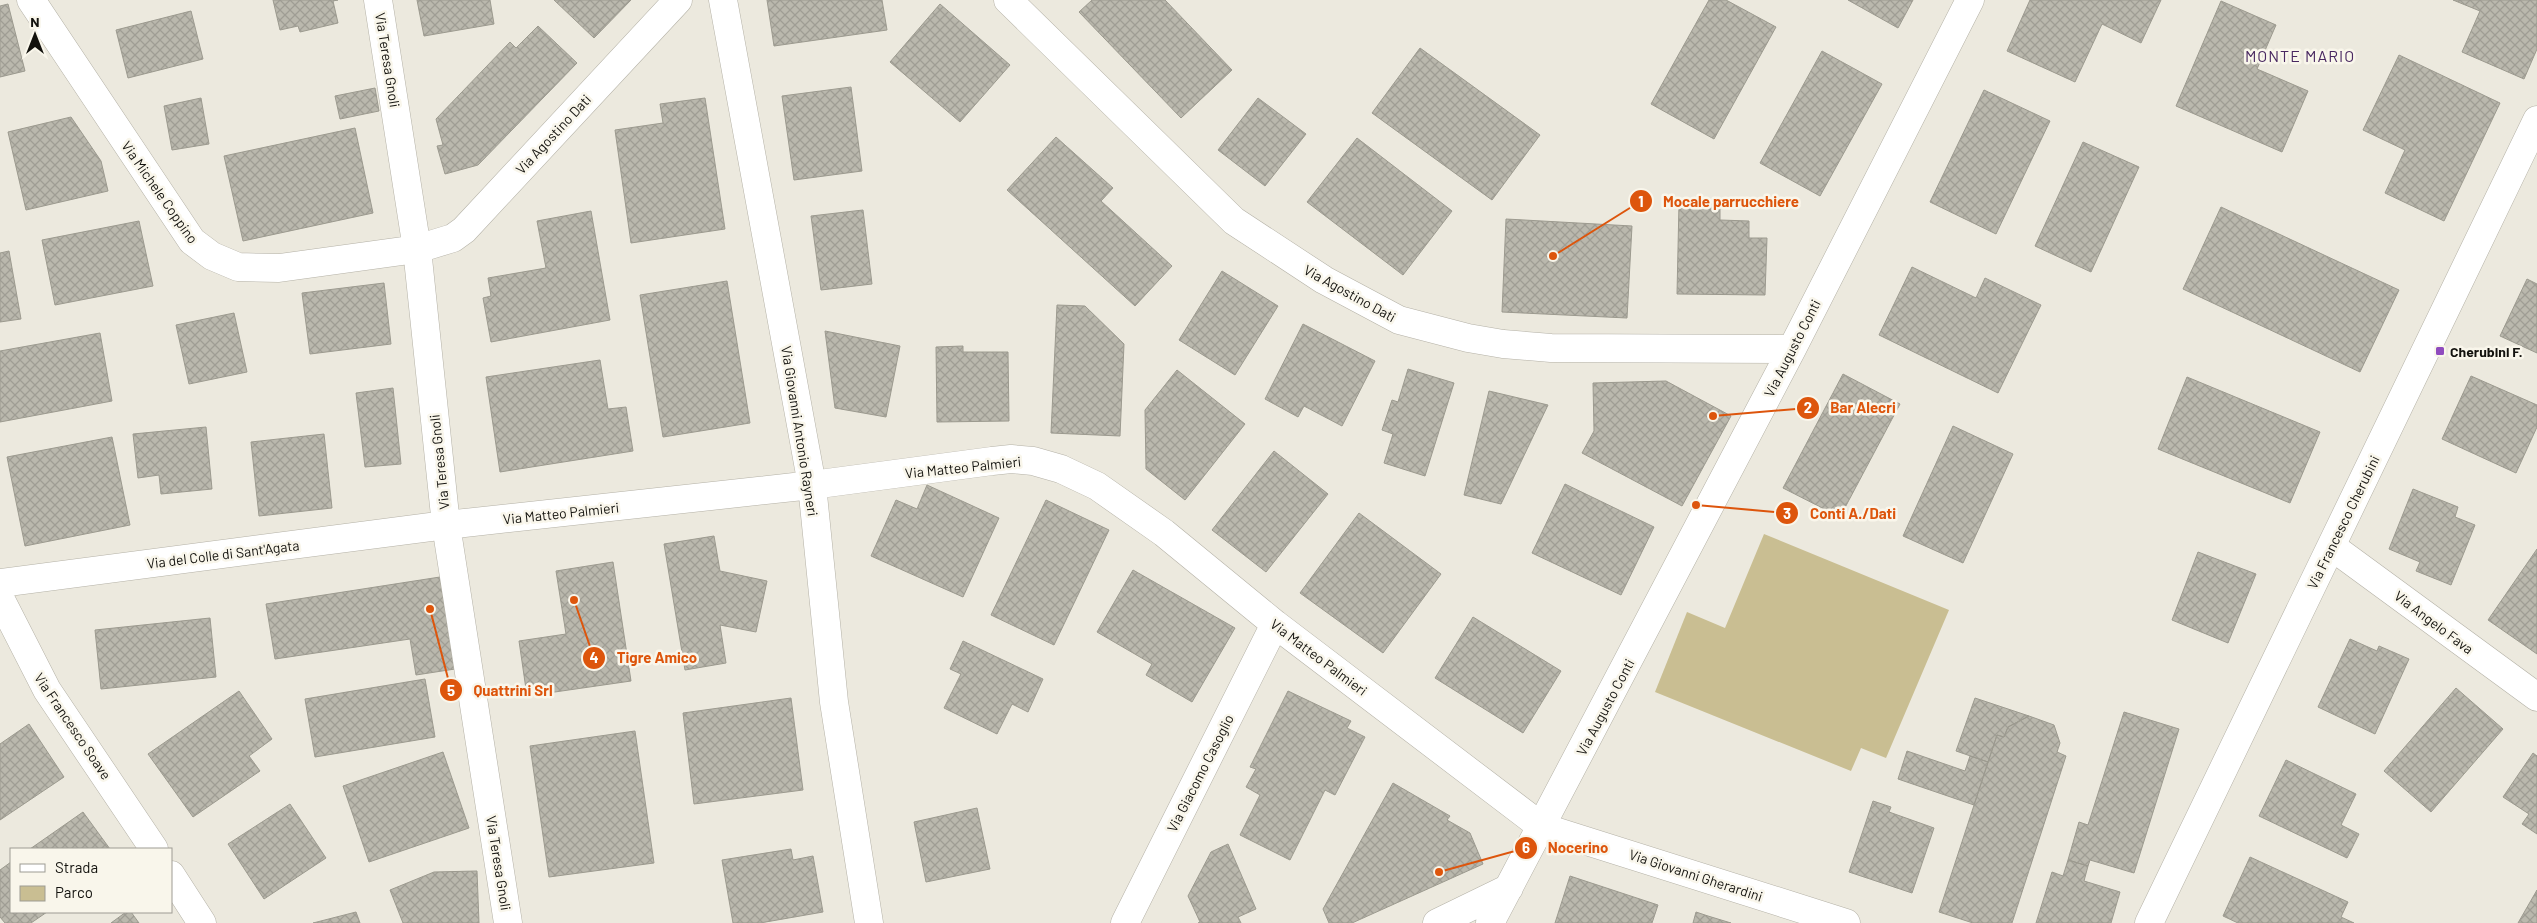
<svg xmlns="http://www.w3.org/2000/svg" width="2537" height="923" viewBox="0 0 2537 923" font-family="Barlow,sans-serif">
  <style>
    .green { fill: #c9be92 }
    .building { fill: url(#building-cross-hatch); stroke: #9c9a8f }
    .lines { fill: none; stroke-linecap: round; stroke-linejoin: round }
    .minor-casing { stroke: #b4b1a6; stroke-width: 29 }
    .minor { stroke: #fff; stroke-width: 28 }
    .poi-dot { fill: #8f4bbe; stroke: #f9f6eb; stroke-width: 2 }
    .labels { text-anchor: middle; dominant-baseline: central; stroke-width: 5; stroke-linejoin: round; paint-order: stroke }
    .street-label { font-size: 14px; fill: #13120e; stroke: #f9f6eb }
    .poi-label { font-size: 14px; font-weight: bold; fill: #13120e; stroke: #f9f6eb; text-anchor: start }
    .quarter-label { font-size: 16px; letter-spacing: 1px; fill: #492861; stroke: #f9f6eb }
    .leader { fill: none; stroke: #dd550c; stroke-width: 2 }
    .callout-dot { fill: #dd550c; stroke: #f9f6eb; stroke-width: 2 }
    .mark-label { font-size: 15px; text-anchor: middle; font-weight: bold; fill: #fff }
    .callout-label { font-size: 15px; text-anchor: middle; font-weight: bold; fill: #dd550c; stroke: #f9f6eb; stroke-width: 5; stroke-linejoin: round; paint-order: stroke }
  </style>
  <defs>
    <pattern id="building-cross-hatch" width="8" height="8" patternUnits="userSpaceOnUse" patternTransform="scale(1.25)"><rect width="8" height="8" fill="#bab8ad"/><path d="M0 0l8 8M0 8l8-8" fill="none" stroke="#9f9d94"/></pattern>
  </defs>
  <rect width="100%" height="100%" fill="#ece9de"/>
  <path class="green" d="M 1764,534 L 1949,610 L 1886,758 L 1861,748 L 1851,771 L 1655,692 L 1687,612 L 1725,628 Z"/>
  <path class="building" d="M 273,0 L 338,0 L 333,1 L 338,23 L 300,32 L 298,26 L 280,30 Z
    M 417,0 L 490,0 L 494,24 L 424,36 Z
    M 554,0 L 631,0 L 594,38 Z
    M 767,0 L 882,0 L 887,30 L 774,46 Z
    M 1092,0 L 1165,0 L 1232,70 L 1181,118 L 1079,12 Z
    M 1709,0 L 1726,0 L 1776,27 L 1714,139 L 1651,104 Z
    M 1848,0 L 1913,0 L 1898,28 Z
    M 2030,0 L 2161,0 L 2141,43 L 2102,24 L 2075,82 L 2007,51 Z
    M 2453,0 L 2537,0 L 2537,49 L 2524,79 L 2462,52 L 2480,11 Z
    M 2221,1 L 2276,25 L 2257,69 L 2308,91 L 2282,152 L 2176,106 Z
    M 8,4 L 25,71 L 0,77 L 0,6 Z
    M 940,4 L 1010,65 L 960,122 L 890,62 Z
    M 191,11 L 203,59 L 128,78 L 116,30 Z
    M 538,26 L 577,63 L 478,165 L 445,174 L 437,146 L 443,145 L 436,119 L 510,42 L 516,48 Z
    M 1420,48 L 1540,135 L 1492,200 L 1372,113 Z
    M 1822,51 L 1882,84 L 1820,196 L 1760,163 Z
    M 2399,55 L 2500,103 L 2444,221 L 2385,193 L 2405,150 L 2363,130 Z
    M 851,87 L 862,171 L 794,180 L 782,96 Z
    M 375,88 L 379,111 L 340,119 L 335,96 Z
    M 1984,90 L 2050,121 L 1996,234 L 1930,202 Z
    M 201,98 L 209,144 L 172,150 L 164,106 Z
    M 705,98 L 725,229 L 631,243 L 615,130 L 663,123 L 660,104 Z
    M 1258,98 L 1306,134 L 1265,186 L 1218,150 Z
    M 71,117 L 101,161 L 108,191 L 26,210 L 8,132 Z
    M 355,128 L 373,213 L 243,241 L 224,156 Z
    M 1056,137 L 1113,188 L 1101,201 L 1172,266 L 1135,306 L 1007,190 Z
    M 1357,138 L 1452,211 L 1403,275 L 1307,202 Z
    M 2083,142 L 2139,167 L 2091,272 L 2035,246 Z
    M 1679,203 L 1720,204 L 1720,220 L 1749,221 L 1749,238 L 1767,238 L 1765,295 L 1677,294 Z
    M 2221,207 L 2399,290 L 2360,372 L 2183,289 Z
    M 863,210 L 872,284 L 821,290 L 811,216 Z
    M 591,211 L 610,320 L 491,342 L 483,298 L 491,296 L 488,278 L 546,268 L 537,221 Z
    M 1506,219 L 1632,226 L 1627,318 L 1502,312 Z
    M 139,221 L 153,286 L 55,305 L 42,240 Z
    M 9,251 L 21,319 L 0,322 L 0,253 Z
    M 1912,267 L 1976,298 L 1985,278 L 2041,305 L 1998,393 L 1879,335 Z
    M 1222,271 L 1278,306 L 1235,375 L 1179,340 Z
    M 2527,279 L 2537,284 L 2537,353 L 2500,336 Z
    M 727,281 L 750,423 L 663,437 L 640,295 Z
    M 384,283 L 391,344 L 310,354 L 302,293 Z
    M 1057,305 L 1085,306 L 1124,344 L 1120,436 L 1051,433 Z
    M 234,313 L 247,372 L 189,384 L 176,325 Z
    M 1303,324 L 1375,361 L 1342,426 L 1304,406 L 1298,417 L 1265,399 Z
    M 825,331 L 900,346 L 886,417 L 835,408 Z
    M 100,333 L 112,401 L 0,422 L 0,351 Z
    M 963,346 L 963,352 L 1008,352 L 1009,421 L 937,422 L 936,347 Z
    M 600,360 L 608,409 L 626,407 L 633,451 L 500,472 L 486,377 Z
    M 1408,369 L 1454,383 L 1425,476 L 1384,463 L 1393,434 L 1382,430 L 1392,400 L 1398,402 Z
    M 1177,370 L 1245,424 L 1185,500 L 1146,469 L 1145,410 Z
    M 1843,374 L 1900,404 L 1840,517 L 1783,488 Z
    M 2471,376 L 2537,405 L 2537,427 L 2516,473 L 2442,439 Z
    M 2187,377 L 2320,432 L 2290,503 L 2158,449 Z
    M 1666,381 L 1731,416 L 1682,506 L 1582,453 L 1594,431 L 1593,383 Z
    M 393,388 L 401,464 L 365,467 L 356,393 Z
    M 1489,391 L 1548,405 L 1501,504 L 1464,495 Z
    M 1953,426 L 2013,454 L 1963,563 L 1903,536 Z
    M 206,427 L 212,489 L 161,494 L 159,475 L 138,478 L 133,434 Z
    M 324,434 L 332,508 L 259,516 L 251,442 Z
    M 112,437 L 130,525 L 25,546 L 7,457 Z
    M 1274,451 L 1328,494 L 1266,572 L 1212,530 Z
    M 1565,484 L 1654,527 L 1621,595 L 1532,553 Z
    M 927,485 L 999,518 L 963,597 L 871,556 L 896,500 L 917,509 Z
    M 2413,489 L 2458,507 L 2455,517 L 2475,525 L 2451,585 L 2416,571 L 2420,562 L 2389,549 Z
    M 1046,500 L 1109,530 L 1054,645 L 991,615 Z
    M 1359,513 L 1441,574 L 1383,653 L 1300,593 Z
    M 714,536 L 720,571 L 767,581 L 756,632 L 720,625 L 726,663 L 685,670 L 664,544 Z
    M 2537,549 L 2537,654 L 2488,620 Z
    M 2198,552 L 2256,574 L 2228,643 L 2172,620 Z
    M 613,562 L 631,681 L 527,696 L 519,641 L 566,634 L 556,571 Z
    M 1133,570 L 1235,628 L 1192,702 L 1146,675 L 1152,664 L 1097,632 Z
    M 440,577 L 455,669 L 416,675 L 410,639 L 275,659 L 266,604 Z
    M 1473,617 L 1561,671 L 1523,733 L 1435,678 Z
    M 210,618 L 216,677 L 101,689 L 95,630 Z
    M 2350,639 L 2377,651 L 2379,646 L 2409,659 L 2375,734 L 2318,707 Z
    M 963,641 L 1043,679 L 1028,712 L 1012,704 L 997,734 L 944,708 L 961,674 L 950,669 Z
    M 425,679 L 435,737 L 315,757 L 305,699 Z
    M 2456,688 L 2503,729 L 2431,812 L 2384,771 Z
    M 239,691 L 272,739 L 249,756 L 260,771 L 193,817 L 148,754 Z
    M 1288,691 L 1351,721 L 1347,728 L 1365,737 L 1335,795 L 1325,790 L 1290,860 L 1240,835 L 1260,795 L 1246,787 L 1256,769 L 1250,767 Z
    M 791,698 L 803,790 L 694,804 L 683,713 Z
    M 1975,698 L 2029,716 L 2008,727 L 2004,737 L 1997,735 L 1988,762 L 1956,751 Z
    M 2124,712 L 2179,729 L 2134,873 L 2090,860 L 2088,866 L 2068,860 L 2079,822 L 2088,825 Z
    M 2029,716 L 2054,725 L 2060,743 L 2057,752 L 2066,756 L 2012,923 L 1973,923 L 1939,912 L 1997,735 L 2004,737 L 2008,727 Z
    M 29,724 L 64,777 L 0,820 L 0,744 Z
    M 635,731 L 654,863 L 549,877 L 530,746 Z
    M 1907,751 L 1965,771 L 1970,756 L 1988,762 L 1974,805 L 1898,779 Z
    M 443,752 L 469,828 L 369,862 L 343,786 Z
    M 2533,753 L 2537,756 L 2537,834 L 2522,824 L 2529,814 L 2503,797 Z
    M 2286,760 L 2356,794 L 2341,825 L 2359,834 L 2347,858 L 2259,816 Z
    M 1393,783 L 1450,816 L 1447,820 L 1470,833 L 1483,864 L 1352,923 L 1329,923 L 1323,909 Z
    M 1873,801 L 1891,807 L 1889,812 L 1934,828 L 1912,893 L 1849,872 Z
    M 290,804 L 326,858 L 264,899 L 228,844 Z
    M 977,808 L 990,869 L 926,882 L 914,822 Z
    M 83,812 L 110,849 L 30,849 Z
    M 1228,844 L 1256,909 L 1238,917 L 1241,923 L 1198,923 L 1200,922 L 1188,896 L 1211,852 Z
    M 791,849 L 793,860 L 813,856 L 823,912 L 760,923 L 733,923 L 722,860 Z
    M 2250,857 L 2348,902 L 2341,917 L 2354,923 L 2238,923 L 2223,916 Z
    M 2068,860 L 2088,866 L 2084,881 L 2120,892 L 2111,923 L 2036,923 L 2052,872 L 2063,876 Z
    M 11,862 L 11,912 L 47,912 L 31,923 L 5,923 L 0,917 L 0,870 Z
    M 477,871 L 479,923 L 403,923 L 390,890 L 434,872 Z
    M 1570,876 L 1658,905 L 1652,923 L 1555,923 Z
    M 2537,890 L 2537,923 L 2518,923 Z
    M 126,912 L 131,912 L 139,923 L 111,923 Z
    M 356,912 L 360,923 L 313,923 Z
    M 1696,912 L 1708,916 L 1731,923 L 1693,923 Z"/>
  <g class="lines">
    <g class="minor-casing">
      <path id="minor" d="M 31,0 L 192,241 L 212,256 L 238,267 L 279,268 L 417,249 L 453,238 L 464,230 L 678,0
        M 378,0 L 417,249 L 446,525 L 508,923
        M 723,0 L 812,485 L 834,702 L 869,923
        M 1008,0 L 1234,221 L 1324,280 L 1399,320 L 1468,338 L 1503,344 L 1551,348 L 1792,349
        M 2331,546 L 2537,697
        M 0,583 L 446,525 L 812,485 L 992,461 L 1011,459 L 1033,461 L 1061,469 L 1097,486 L 1164,533 L 1275,624 L 1542,827 L 1846,923
        M 0,598 L 47,690 L 154,849
        M 171,875 L 202,923
        M 1125,923 L 1275,624
        M 1437,923 L 1509,888
        M 1490,923 L 1792,349 L 1970,0
        M 2149,923 L 2537,120"/>
    </g>
    <use href="#minor" class="minor"/>
  </g>
  <rect class="poi-dot" x="2435" y="346" width="10" height="10" rx="2.5"/>
  <g class="labels">
    <g class="street-label">
      <text transform="translate(388 60) rotate(81)">Via Teresa Gnoli</text>
      <text transform="translate(553 134) rotate(-47)">Via Agostino Dati</text>
      <text transform="translate(160 192) rotate(55)">Via Michele Coppino</text>
      <text transform="translate(1350 293) rotate(29)">Via Agostino Dati</text>
      <text transform="translate(1792 348) rotate(-63)">Via Augusto Conti</text>
      <text transform="translate(800 431) rotate(81)">Via Giovanni Antonio Rayneri</text>
      <text transform="translate(439 462) rotate(-96)">Via Teresa Gnoli</text>
      <text transform="translate(963 467) rotate(-6)">Via Matteo Palmieri</text>
      <text transform="translate(561 513) rotate(-6)">Via Matteo Palmieri</text>
      <text transform="translate(2343 522) rotate(-64)">Via Francesco Cherubini</text>
      <text transform="translate(223 554) rotate(-7)">Via del Colle di Sant'Agata</text>
      <text transform="translate(2434 622) rotate(37)">Via Angelo Fava</text>
      <text transform="translate(1319 657) rotate(37)">Via Matteo Palmieri</text>
      <text transform="translate(1605 707) rotate(-62)">Via Augusto Conti</text>
      <text transform="translate(73 726) rotate(56)">Via Francesco Soave</text>
      <text transform="translate(1200 773) rotate(-63)">Via Giacomo Casoglio</text>
      <text transform="translate(499 863) rotate(81)">Via Teresa Gnoli</text>
      <text transform="translate(1696 875) rotate(18)">Via Giovanni Gherardini</text>
    </g>
    <g class="poi-label">
      <text x="2450" y="351">Cherubini F.</text>
    </g>
    <g class="quarter-label">
      <text x="2300" y="55">MONTE MARIO</text>
    </g>
  </g>
  <path class="leader" d="M1553 256L1641 201M1713 416L1808 408M1696 505L1787 513M574 600L594 658M430 609L451 690M1439 872L1526 848"/>
  <g class="callout-dot">
    <circle cx="1553" cy="256" r="5"/>
    <circle cx="1713" cy="416" r="5"/>
    <circle cx="1696" cy="505" r="5"/>
    <circle cx="574" cy="600" r="5"/>
    <circle cx="430" cy="609" r="5"/>
    <circle cx="1439" cy="872" r="5"/>
    <circle cx="1641" cy="201" r="12"/>
    <circle cx="1808" cy="408" r="12"/>
    <circle cx="1787" cy="513" r="12"/>
    <circle cx="594" cy="658" r="12"/>
    <circle cx="451" cy="690" r="12"/>
    <circle cx="1526" cy="848" r="12"/>
  </g>
  <g class="mark-label">
    <text x="1641" y="207">1</text>
    <text x="1808" y="413">2</text>
    <text x="1787" y="519">3</text>
    <text x="594" y="663">4</text>
    <text x="451" y="696">5</text>
    <text x="1526" y="853">6</text>
  </g>
  <g class="callout-label">
    <text x="1731" y="207">Mocale parrucchiere</text>
    <text x="1863" y="413">Bar Alecri</text>
    <text x="1853" y="519">Conti A./Dati</text>
    <text x="657" y="663">Tigre Amico</text>
    <text x="513" y="696">Quattrini Srl</text>
    <text x="1578" y="853">Nocerino</text>
  </g>
  <rect x="10" y="848" width="162" height="65" fill="#f9f6eb" stroke="#9d9b93"/>
  <rect x="20" y="864" width="25" height="8" fill="#ffffff" stroke="#9d9b93"/>
  <text x="55" y="873" font-size="15" fill="#13120e">Strada</text>
  <rect x="20" y="886" width="25" height="15" fill="#c9be92" stroke="#9d9b93"/>
  <text x="55" y="898" font-size="15" fill="#13120e">Parco</text>
  <g transform="translate(35 35)" stroke="#f9f6eb" stroke-width="4" paint-order="stroke">
  <path d="M0-4L9 19L0 12L-9 19Z" fill="#13120e"/>
  <text y="-8" font-size="14" font-weight="bold" text-anchor="middle" fill="#13120e">N</text>
  </g>
</svg>
